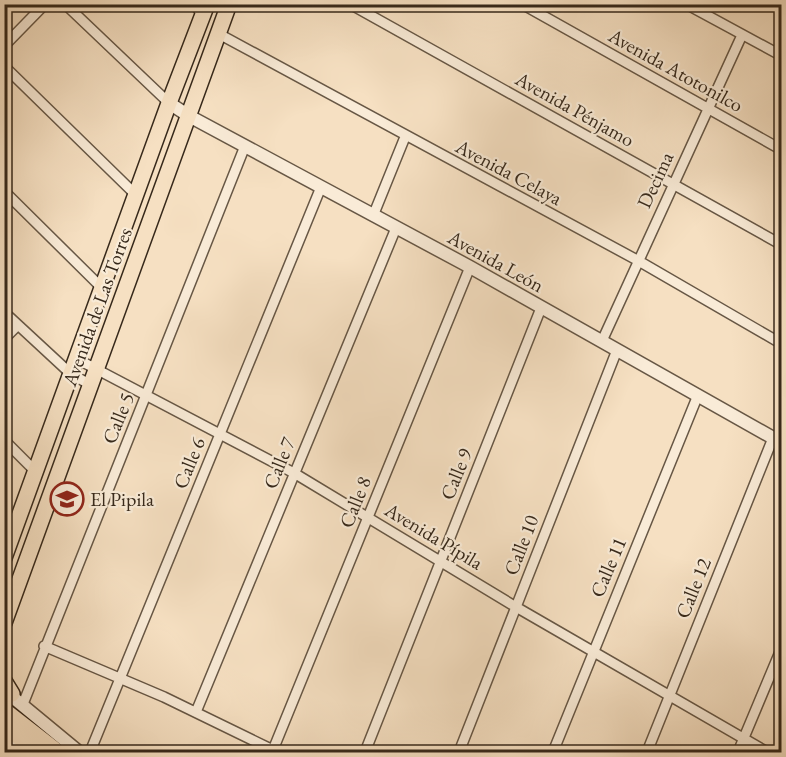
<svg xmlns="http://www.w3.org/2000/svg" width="786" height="757" viewBox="0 0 786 757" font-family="'EB Garamond',serif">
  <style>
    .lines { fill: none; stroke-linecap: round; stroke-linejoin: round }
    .minor-casing { stroke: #675745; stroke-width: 12 }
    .tertiary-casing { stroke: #675745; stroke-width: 15 }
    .primary-casing { stroke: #37291b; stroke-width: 18 }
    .minor { stroke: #f9ebd7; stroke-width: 9 }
    .tertiary { stroke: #f9ebd7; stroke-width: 12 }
    .primary { stroke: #f6e0c2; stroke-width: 15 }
    .labels { text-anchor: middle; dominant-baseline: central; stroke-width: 4.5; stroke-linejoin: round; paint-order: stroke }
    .street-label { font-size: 20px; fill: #37291b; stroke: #f9ebd7 }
    .poi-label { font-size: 20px; fill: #37291b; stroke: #f9ebd7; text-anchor: start }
  </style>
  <rect width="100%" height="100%" fill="#f6e0c2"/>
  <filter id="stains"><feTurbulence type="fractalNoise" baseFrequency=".00333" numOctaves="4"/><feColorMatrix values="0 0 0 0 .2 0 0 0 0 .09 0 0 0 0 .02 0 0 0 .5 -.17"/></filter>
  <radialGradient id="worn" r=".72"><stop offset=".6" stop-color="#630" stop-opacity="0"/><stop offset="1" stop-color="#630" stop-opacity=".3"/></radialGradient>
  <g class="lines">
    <g class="minor-casing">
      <path id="minor" d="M 65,4 L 169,103
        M 193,4 L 203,14
        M 350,4 L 782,245
        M 522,4 L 782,150
        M 686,4 L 782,56
        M 778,4 L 782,6
        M 219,34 L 637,260 L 782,344
        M 4,46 L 45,4
        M 4,66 L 137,196
        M 4,191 L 103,289
        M 373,216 L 405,137
        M 4,312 L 71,374 L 91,385
        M 4,339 L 18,325
        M 602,341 L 742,35
        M 77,359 L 294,473 L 516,607 L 767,752
        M 4,440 L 36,472
        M 44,646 L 164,697 L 277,752
        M 23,704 L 245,146
        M 196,712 L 396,228
        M 273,750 L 470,267
        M 90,752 L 321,187
        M 365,752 L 541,308
        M 459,752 L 617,350
        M 553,752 L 698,395
        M 647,752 L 773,438
        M 738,752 L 782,647"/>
    </g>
    <g class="tertiary-casing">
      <path id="tertiary" d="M 169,103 L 189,116 L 470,267 L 782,443
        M 4,690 L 79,752
        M 4,739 L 21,752"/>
    </g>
    <g class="primary-casing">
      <path id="primary" d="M 4,558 L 169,103 L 207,4
        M 4,623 L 229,4
        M 4,681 L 12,694
        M 4,710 L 58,752
        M 4,725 L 37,752"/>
    </g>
    <use href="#minor" class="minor"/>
    <use href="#tertiary" class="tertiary"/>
    <use href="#primary" class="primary"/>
  </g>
  <defs>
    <g id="school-ring" transform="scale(1.725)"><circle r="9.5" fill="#f9ebd7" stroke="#8f2418" stroke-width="1.5"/><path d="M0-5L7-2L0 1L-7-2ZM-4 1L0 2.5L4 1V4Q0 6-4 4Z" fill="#8f2418"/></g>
  </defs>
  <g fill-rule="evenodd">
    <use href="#school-ring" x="67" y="499"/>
  </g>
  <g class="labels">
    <g class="street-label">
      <text transform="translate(676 70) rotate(29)">Avenida Atotonilco</text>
      <text transform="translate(575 109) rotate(29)">Avenida Pénjamo</text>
      <text transform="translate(509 172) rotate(28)">Avenida Celaya</text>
      <text transform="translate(655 180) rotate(-65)">Decima</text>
      <text transform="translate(496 261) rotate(29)">Avenida León</text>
      <text transform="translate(97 307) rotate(-70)">Avenida de Las Torres</text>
      <text transform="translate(118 418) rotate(-68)">Calle 5</text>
      <text transform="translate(189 463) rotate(-68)">Calle 6</text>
      <text transform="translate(279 463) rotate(-68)">Calle 7</text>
      <text transform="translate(456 474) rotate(-68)">Calle 9</text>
      <text transform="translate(355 502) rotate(-68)">Calle 8</text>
      <text transform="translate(434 536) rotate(31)">Avenida Pípila</text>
      <text transform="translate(521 545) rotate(-69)">Calle 10</text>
      <text transform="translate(608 567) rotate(-67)">Calle 11</text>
      <text transform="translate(693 588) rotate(-68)">Calle 12</text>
    </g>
    <g class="poi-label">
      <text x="90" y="499">El Pipila</text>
    </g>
  </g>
  <rect width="786" height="757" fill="none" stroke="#f6e0c2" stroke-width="24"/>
  <rect x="6" y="6" width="774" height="745" fill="none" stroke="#37291b" stroke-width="3"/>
  <rect x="12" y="12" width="762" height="733" fill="none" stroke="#37291b" stroke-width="1.5"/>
  <rect width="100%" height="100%" filter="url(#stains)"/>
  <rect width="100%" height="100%" fill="url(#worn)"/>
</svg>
